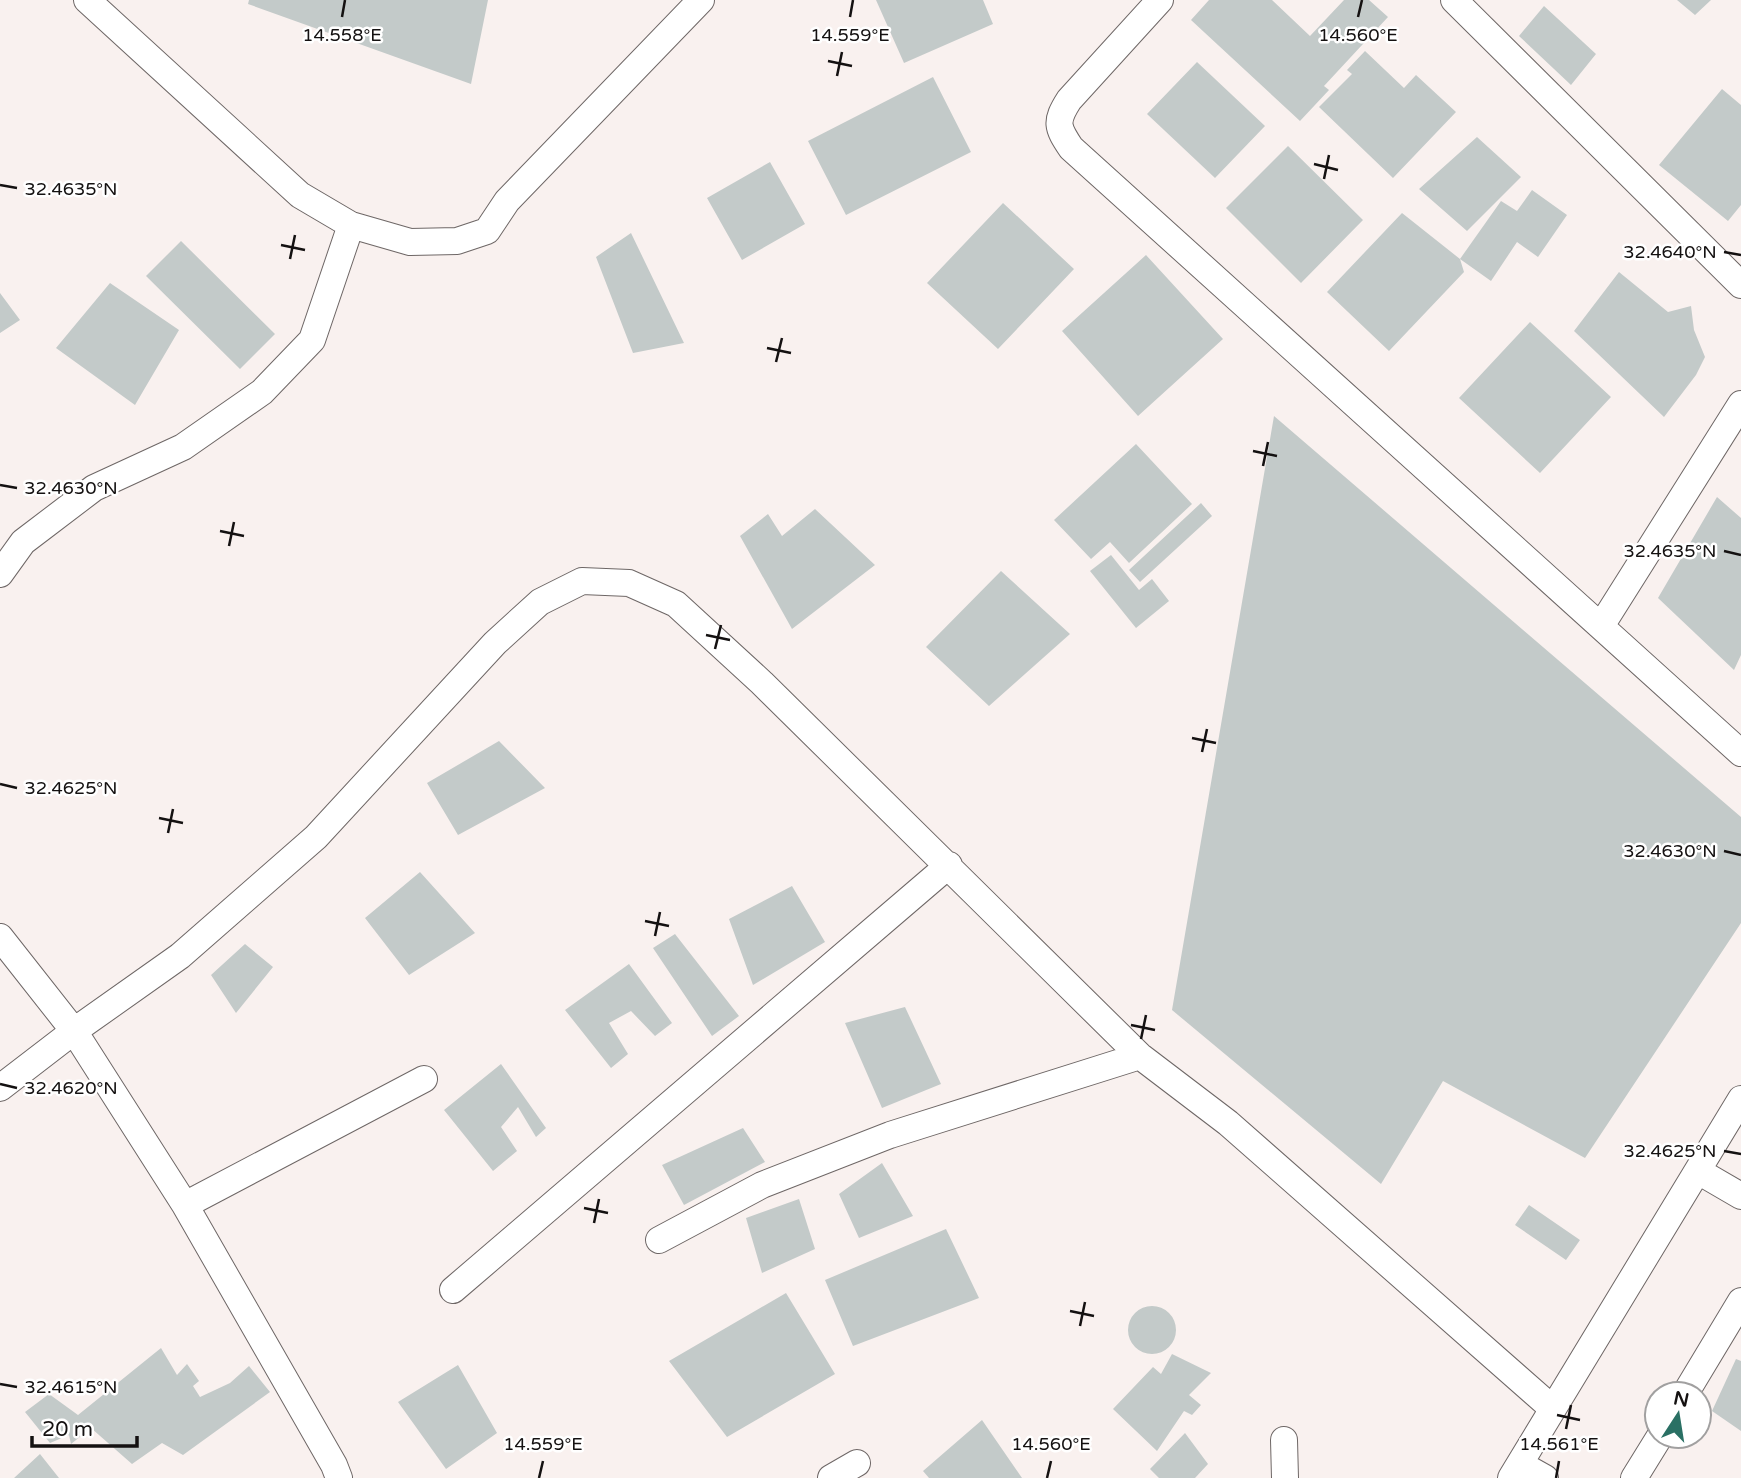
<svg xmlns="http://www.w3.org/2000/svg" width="1741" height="1478" viewBox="0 0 1741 1478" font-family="'Varela Round',sans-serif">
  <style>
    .building { fill: #c3cac9 }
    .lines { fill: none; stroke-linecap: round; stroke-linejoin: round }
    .minor-casing { stroke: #6e6766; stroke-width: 28 }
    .minor { stroke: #fff; stroke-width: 26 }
    .ticks { fill: none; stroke: #141111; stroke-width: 2.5 }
    .ticks-label { font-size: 18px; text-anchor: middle; fill: #141111; stroke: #fff; stroke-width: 5; stroke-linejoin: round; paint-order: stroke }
  </style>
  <rect width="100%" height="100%" fill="#f9f1ef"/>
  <path class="building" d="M 249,0 L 488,0 L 471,84 L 248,4 Z
    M 876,0 L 983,0 L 993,24 L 904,63 Z
    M 1209,0 L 1272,0 L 1310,36 L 1344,0 L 1369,0 L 1388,17 L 1324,86 L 1329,90 L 1300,121 L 1191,20 Z
    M 1677,0 L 1711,0 L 1695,15 Z
    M 1544,6 L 1596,54 L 1571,85 L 1519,36 Z
    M 1365,51 L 1404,88 L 1416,75 L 1456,112 L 1393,178 L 1319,107 L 1352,74 L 1347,70 Z
    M 1197,62 L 1265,126 L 1215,178 L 1147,114 Z
    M 933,77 L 971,152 L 846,215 L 808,141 Z
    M 1722,89 L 1741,105 L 1741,205 L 1728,221 L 1659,165 Z
    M 1477,137 L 1521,177 L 1467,231 L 1419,189 Z
    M 1288,146 L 1363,220 L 1301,283 L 1226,208 Z
    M 770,162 L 805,224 L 742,260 L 707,198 Z
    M 1532,190 L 1567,215 L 1538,257 L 1517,242 L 1491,281 L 1460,259 L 1501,201 L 1517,211 Z
    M 1003,203 L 1074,269 L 998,349 L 927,283 Z
    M 1402,213 L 1460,259 L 1464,272 L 1389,351 L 1327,292 Z
    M 631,233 L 684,343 L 633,353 L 596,257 Z
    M 181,241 L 275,334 L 240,369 L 146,276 Z
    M 1146,255 L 1223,339 L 1138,416 L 1062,331 Z
    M 1619,272 L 1668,312 L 1691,306 L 1694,330 L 1705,357 L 1696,375 L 1664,417 L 1574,331 Z
    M 110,283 L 179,330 L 135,405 L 56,348 Z
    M 0,293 L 20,320 L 0,333 Z
    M 1530,322 L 1611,397 L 1540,473 L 1459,398 Z
    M 1274,416 L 1741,817 L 1741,923 L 1585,1158 L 1443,1081 L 1381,1184 L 1172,1010 Z
    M 1136,444 L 1192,504 L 1129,563 L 1110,542 L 1091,559 L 1054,520 Z
    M 1717,497 L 1741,518 L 1741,655 L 1734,670 L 1658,598 Z
    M 1201,503 L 1212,516 L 1140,582 L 1129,570 Z
    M 815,509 L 875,565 L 792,629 L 740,536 L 768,514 L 782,536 Z
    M 1111,555 L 1139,590 L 1152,579 L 1169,601 L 1136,628 L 1090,571 Z
    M 1001,571 L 1070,634 L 989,706 L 926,647 Z
    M 499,741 L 545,788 L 458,835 L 427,783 Z
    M 420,872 L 475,933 L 409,975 L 365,918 Z
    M 792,886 L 825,942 L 753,985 L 729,919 Z
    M 675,934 L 739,1016 L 712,1036 L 653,948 Z
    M 245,944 L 273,967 L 236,1013 L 211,975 Z
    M 629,964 L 672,1023 L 655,1036 L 631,1011 L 609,1023 L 628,1054 L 611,1068 L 565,1010 Z
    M 905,1007 L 941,1084 L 882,1108 L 845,1023 Z
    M 501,1064 L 546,1128 L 536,1137 L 518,1107 L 501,1127 L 517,1151 L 493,1171 L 444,1110 Z
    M 743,1128 L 765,1162 L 684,1205 L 662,1165 Z
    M 882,1163 L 913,1216 L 859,1238 L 839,1194 Z
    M 799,1199 L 815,1249 L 762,1273 L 746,1218 Z
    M 1529,1205 L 1580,1240 L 1566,1260 L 1515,1225 Z
    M 946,1229 L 979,1298 L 853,1346 L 825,1280 Z
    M 786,1293 L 835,1374 L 727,1437 L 669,1361 Z
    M1128 1330a24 24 0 1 1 48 0a24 24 0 1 1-48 0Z
    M 161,1348 L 177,1375 L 187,1364 L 199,1381 L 193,1386 L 200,1397 L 230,1383 L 249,1366 L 270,1392 L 183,1455 L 162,1443 L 132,1464 L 91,1428 L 71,1444 L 69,1435 L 50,1443 L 25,1412 L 49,1394 L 78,1415 Z
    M 1172,1354 L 1211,1373 L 1189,1395 L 1201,1405 L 1192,1415 L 1184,1411 L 1157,1451 L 1113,1409 L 1153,1367 L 1161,1374 Z
    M 1736,1359 L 1741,1361 L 1741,1431 L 1712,1411 Z
    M 458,1365 L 497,1433 L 446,1469 L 398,1402 Z
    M 982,1420 L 1022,1478 L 929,1478 L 923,1471 Z
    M 1185,1433 L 1208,1464 L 1195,1478 L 1159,1478 L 1150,1469 Z
    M 40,1454 L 59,1478 L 14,1478 Z"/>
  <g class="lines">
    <g class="minor-casing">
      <path id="minor" d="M 87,0 L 300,195 L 351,225 L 410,242 L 457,241 L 487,231 L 507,201 L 701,0
        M 1160,0 L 1069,100 C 1055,122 1057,127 1071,148 L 1741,753
        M 1454,0 L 1741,285
        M 0,574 L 23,542 L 94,488 L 183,447 L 262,392 L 312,340 L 351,225
        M 1601,626 L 1741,404
        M 0,937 L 74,1031 L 185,1205 L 334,1465 L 339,1478
        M 0,1088 L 74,1031 L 180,956 L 316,837 L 495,643 L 540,602 L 582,581 L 629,583 L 676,604 L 762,683 L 1140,1056 L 1228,1123 L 1553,1409
        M 1698,1171 L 1741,1196
        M 185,1205 L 424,1079
        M 659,1240 L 762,1185 L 890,1135 L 1140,1056
        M 453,1290 L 949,865
        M 1685,1394 L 1741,1301
        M 1284,1440 L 1285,1478
        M 1520,1464 L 1545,1478
        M 831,1478 L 857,1463
        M 1511,1478 L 1741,1099
        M 1634,1478 L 1660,1436"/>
    </g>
    <use href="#minor" class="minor"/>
  </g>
  <path class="ticks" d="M 342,17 L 345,0M 850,17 L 853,0M 1358,17 L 1362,0M 828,61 L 852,66M 837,76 L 842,52M 1314,164 L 1338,170M 1324,179 L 1329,155M 0,185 L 17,188M 281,245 L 305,250M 1724,252 L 1741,255M 290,259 L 295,235M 767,348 L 791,353M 776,362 L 782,338M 1253,451 L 1277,456M 1263,466 L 1268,442M 0,485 L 17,488M 220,531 L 244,536M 229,546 L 234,522M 1724,551 L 1741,555M 706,635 L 730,640M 715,649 L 721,625M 1192,738 L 1216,743M 1202,752 L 1207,729M 0,784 L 17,788M 159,818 L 183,823M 168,833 L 173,809M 1724,851 L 1741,855M 645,921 L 669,926M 655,936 L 660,912M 1131,1025 L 1155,1030M 1141,1039 L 1146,1015M 0,1084 L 17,1088M 1724,1151 L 1741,1154M 584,1208 L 608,1213M 594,1223 L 599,1199M 1070,1311 L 1094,1316M 1080,1326 L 1085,1302M 0,1384 L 17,1387M 1557,1415 L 1580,1420M 1566,1429 L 1571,1405M 539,1478 L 543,1461M 1047,1478 L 1051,1461M 1556,1478 L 1559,1461"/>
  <g class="ticks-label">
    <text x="342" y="41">14.558°E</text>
    <text x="850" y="41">14.559°E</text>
    <text x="1358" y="41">14.560°E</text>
    <text x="71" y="195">32.4635°N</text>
    <text x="1670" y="258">32.4640°N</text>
    <text x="71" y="494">32.4630°N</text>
    <text x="1670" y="557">32.4635°N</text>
    <text x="71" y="794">32.4625°N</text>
    <text x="1670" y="857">32.4630°N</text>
    <text x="71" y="1094">32.4620°N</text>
    <text x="1670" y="1157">32.4625°N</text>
    <text x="71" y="1393">32.4615°N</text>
    <text x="543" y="1450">14.559°E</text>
    <text x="1051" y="1450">14.560°E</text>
    <text x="1559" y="1450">14.561°E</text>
  </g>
  <g transform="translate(1678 1415) rotate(12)"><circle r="33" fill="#ffffff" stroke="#a1a0a0" stroke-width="2"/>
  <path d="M0-5L12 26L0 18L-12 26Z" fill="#2a7064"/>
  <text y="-10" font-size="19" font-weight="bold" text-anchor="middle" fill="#141111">N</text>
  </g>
  <path d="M32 1436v10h105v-10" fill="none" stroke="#141111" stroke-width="3.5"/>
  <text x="42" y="1436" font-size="21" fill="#141111" stroke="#ffffff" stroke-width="5" paint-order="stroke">20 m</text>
</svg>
